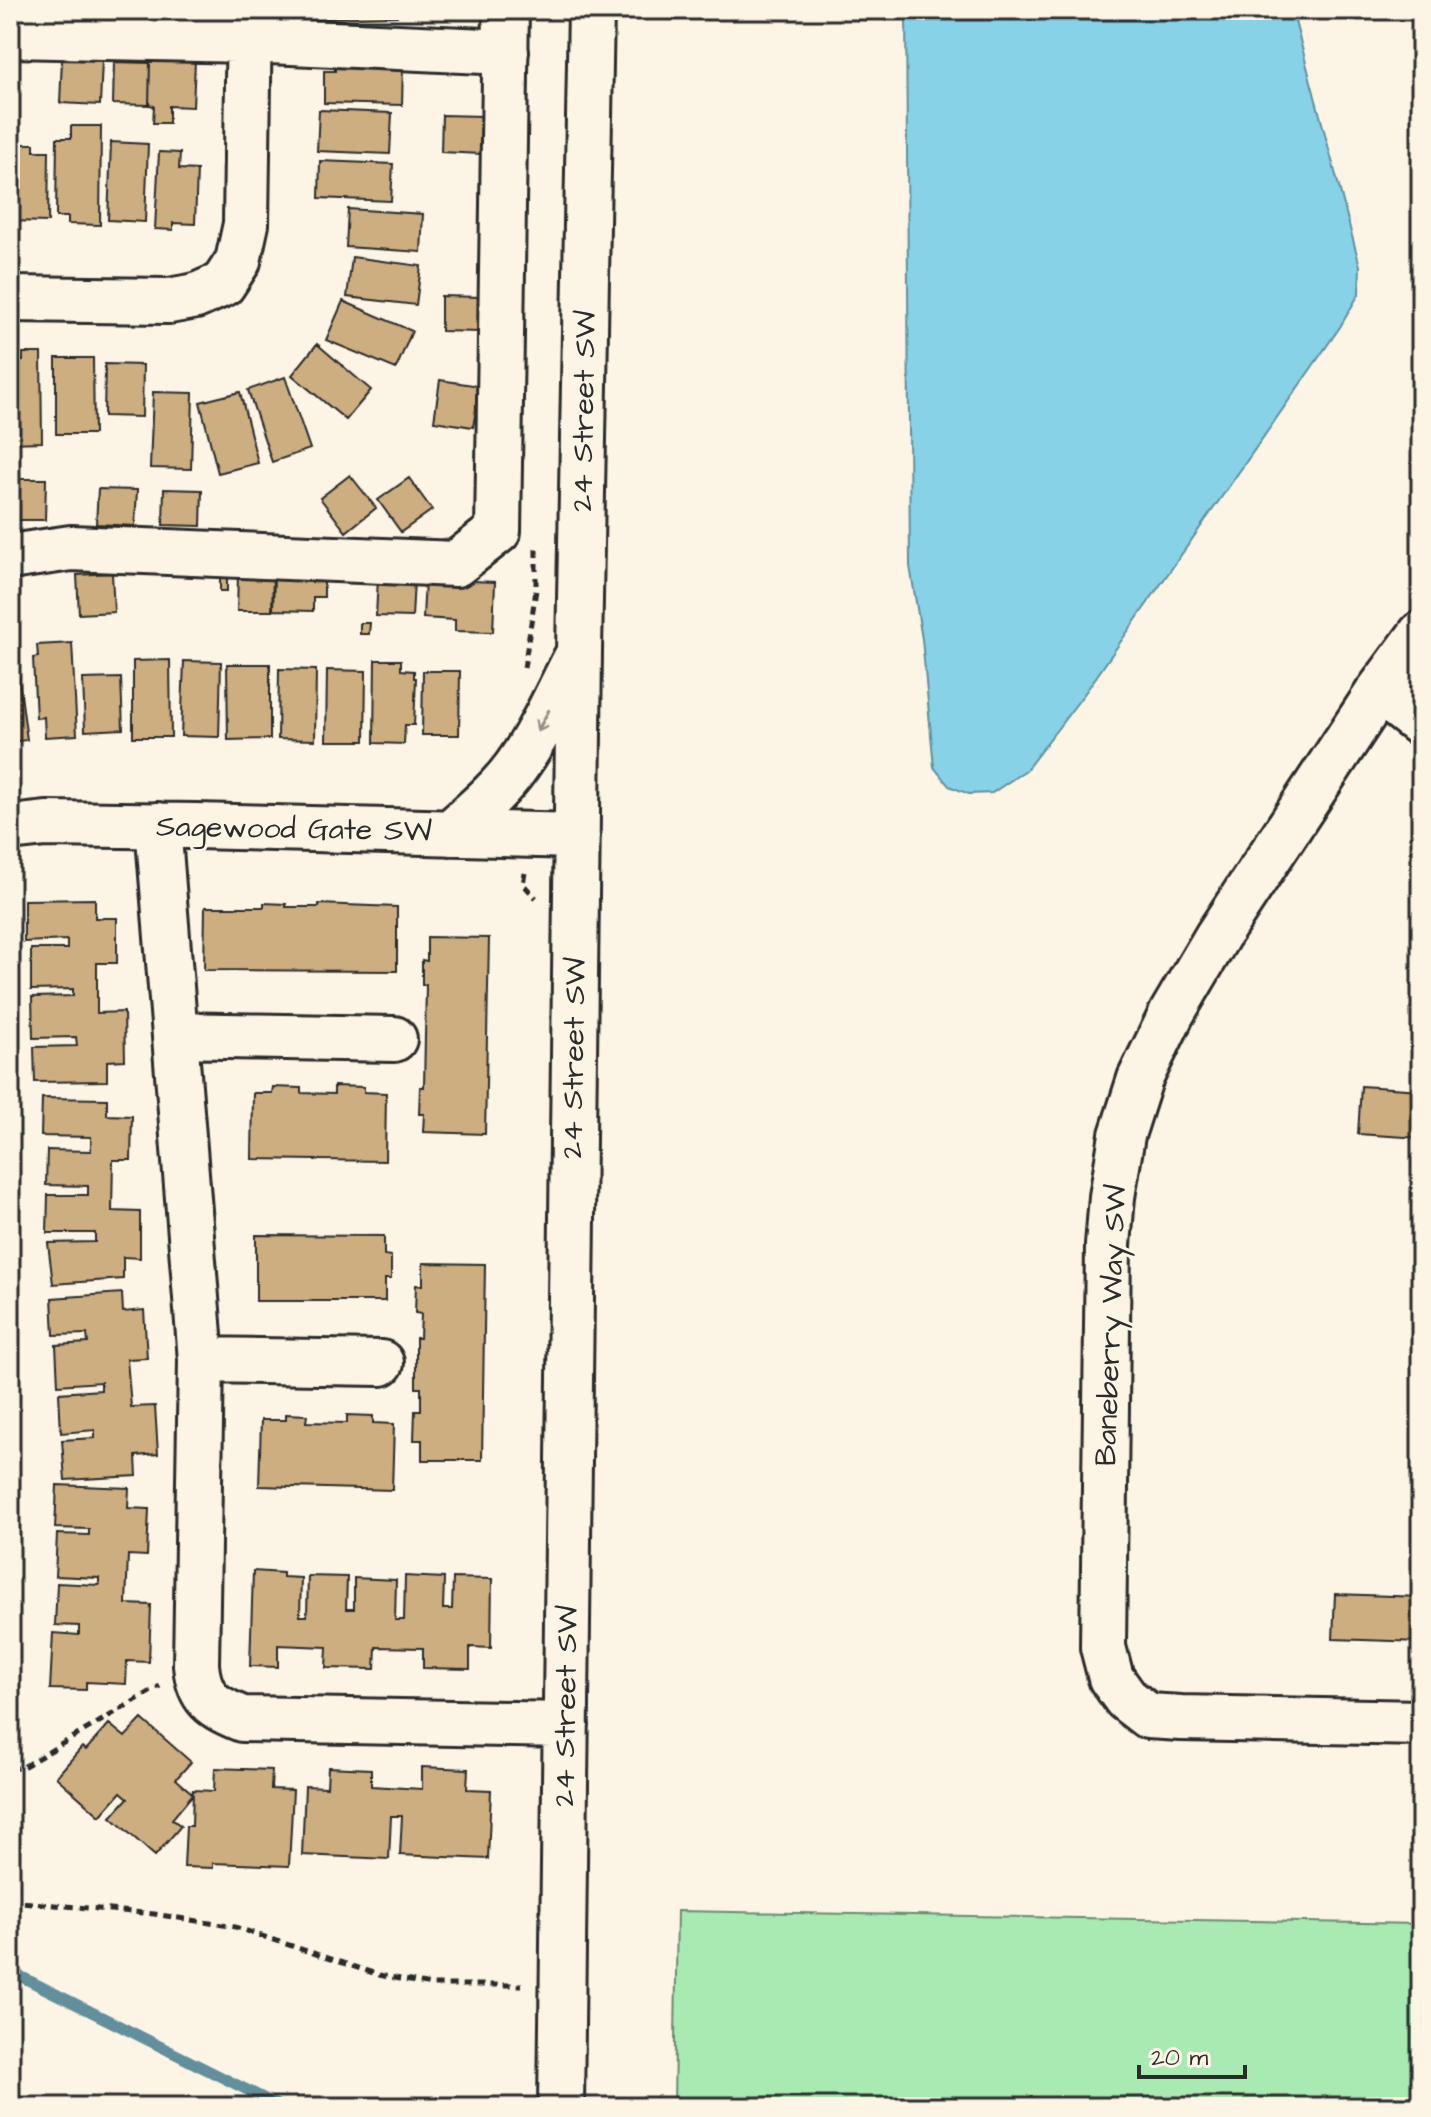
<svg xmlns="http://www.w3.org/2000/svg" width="1431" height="2117" viewBox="0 0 1431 2117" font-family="'Architects Daughter',sans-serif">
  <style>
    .green { fill: #a9eab3; stroke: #6a8a6f; stroke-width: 2 }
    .water { fill: #87d2e7; stroke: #628f9c; stroke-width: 2 }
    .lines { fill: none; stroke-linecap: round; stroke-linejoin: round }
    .stream { stroke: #628f9c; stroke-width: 11 }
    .building { fill: #ccae80; stroke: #2b2b2b; stroke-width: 2 }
    .minor-casing { stroke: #2b2b2b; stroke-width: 50 }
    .path { stroke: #2b2b2b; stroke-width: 5; stroke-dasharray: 8 6; stroke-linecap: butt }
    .minor { stroke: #fcf5e5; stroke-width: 44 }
    .oneway { stroke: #949088 }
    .labels { text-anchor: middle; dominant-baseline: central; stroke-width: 6; stroke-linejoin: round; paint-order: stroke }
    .street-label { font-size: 30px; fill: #2b2b2b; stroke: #fcf5e5 }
  </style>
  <rect width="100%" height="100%" fill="#fcf5e5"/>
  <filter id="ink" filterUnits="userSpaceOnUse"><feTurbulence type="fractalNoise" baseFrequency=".0125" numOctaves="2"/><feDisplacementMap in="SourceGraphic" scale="16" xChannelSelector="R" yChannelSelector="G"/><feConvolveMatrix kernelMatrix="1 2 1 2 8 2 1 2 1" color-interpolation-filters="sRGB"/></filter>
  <g filter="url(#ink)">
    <path class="green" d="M 677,1911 L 1421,1924 L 1421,2107 L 674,2107 Z"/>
    <path class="water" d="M 906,10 L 1292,10 L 1360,266 L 1359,294 L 1340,327 L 1087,690 L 1026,770 L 992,793 L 969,794 L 949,786 L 934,767 L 922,639 L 910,566 Z"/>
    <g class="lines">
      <path class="stream" d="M 10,1971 L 281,2107"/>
    </g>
    <path class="building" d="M 160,10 L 196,10 L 196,13 Z
      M 321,10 L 397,10 L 397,16 L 321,18 Z
      M 62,59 L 102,60 L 100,105 L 60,103 Z
      M 150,60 L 195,61 L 193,107 L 169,106 L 169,123 L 153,123 L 154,106 L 149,105 Z
      M 114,62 L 150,63 L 149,105 L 113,104 Z
      M 335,64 L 403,65 L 402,105 L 324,103 L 324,71 L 335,71 Z
      M 319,110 L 392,113 L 390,154 L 317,151 Z
      M 442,115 L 483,116 L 481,154 L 441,152 Z
      M 71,126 L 101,126 L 100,225 L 68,224 L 68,217 L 56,217 L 57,138 L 71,138 Z
      M 111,142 L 148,144 L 145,222 L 108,220 Z
      M 17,144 L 34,144 L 34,151 L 49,151 L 48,222 L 10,221 L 10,152 L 17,152 Z
      M 159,152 L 180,153 L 179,169 L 197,170 L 195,224 L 173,223 L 173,230 L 155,229 Z
      M 320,161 L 393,164 L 391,201 L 319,198 Z
      M 348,209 L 423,214 L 421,252 L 346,247 Z
      M 352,257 L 421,266 L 416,305 L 347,297 Z
      M 441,296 L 481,297 L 480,332 L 441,331 Z
      M 343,301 L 412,331 L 396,369 L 326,340 Z
      M 317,344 L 371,390 L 346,420 L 292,375 Z
      M 23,353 L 41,353 L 42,442 L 10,443 L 10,361 L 23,361 Z
      M 56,358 L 93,358 L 94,434 L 56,434 Z
      M 105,364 L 143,365 L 142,417 L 104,416 Z
      M 285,377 L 310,449 L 272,462 L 248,390 Z
      M 440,380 L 480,386 L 473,427 L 434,421 Z
      M 153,392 L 193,393 L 191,469 L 150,468 Z
      M 240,392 L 258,463 L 218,473 L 200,402 Z
      M 350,475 L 376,508 L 346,532 L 320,498 Z
      M 409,478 L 432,510 L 401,532 L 378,500 Z
      M 10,479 L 46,479 L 45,520 L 10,520 Z
      M 98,489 L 137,490 L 135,526 L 96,524 Z
      M 164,489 L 202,490 L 201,526 L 163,525 Z
      M 112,573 L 114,612 L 79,614 L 77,575 Z
      M 238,574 L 273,575 L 272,611 L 237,611 Z
      M 274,575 L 324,576 L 324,597 L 313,597 L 313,611 L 273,610 Z
      M 220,578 L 227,578 L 227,591 L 220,591 Z
      M 378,578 L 414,580 L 412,617 L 376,616 Z
      M 425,579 L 495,582 L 493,632 L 455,631 L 455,620 L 423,618 Z
      M 360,623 L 370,623 L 369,634 L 360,634 Z
      M 72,643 L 77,735 L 45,737 L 44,717 L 36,718 L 33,658 L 38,657 L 37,645 Z
      M 170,660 L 171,737 L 133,737 L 133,661 Z
      M 375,660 L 401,660 L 401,670 L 414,671 L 414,678 L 416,678 L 414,725 L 405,725 L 404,744 L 374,743 Z
      M 184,661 L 221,662 L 219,737 L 181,736 Z
      M 227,664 L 270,664 L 270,739 L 228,740 Z
      M 279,669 L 316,670 L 315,740 L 278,739 Z
      M 327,670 L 366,671 L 365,741 L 326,741 Z
      M 423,671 L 460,671 L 459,735 L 422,735 Z
      M 18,672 L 27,740 L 10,742 L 10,673 Z
      M 121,678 L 123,729 L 85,731 L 83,679 Z
      M 95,899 L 95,918 L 117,918 L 117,963 L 97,963 L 97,1013 L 124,1012 L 125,1060 L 107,1061 L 107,1081 L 35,1082 L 34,1047 L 77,1046 L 76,1037 L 33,1038 L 32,997 L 73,996 L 73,989 L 31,990 L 31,949 L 67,949 L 67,940 L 24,942 L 24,900 Z
      M 264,903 L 286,904 L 286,907 L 319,907 L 319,904 L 397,907 L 397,971 L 204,970 L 205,907 L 264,907 Z
      M 427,937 L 489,938 L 485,1134 L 423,1132 L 424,1114 L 419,1114 L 420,1087 L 424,1087 L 426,985 L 422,985 L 422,960 L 427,961 Z
      M 334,1086 L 364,1087 L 364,1092 L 386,1093 L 385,1161 L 252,1159 L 253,1093 L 272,1093 L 273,1087 L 301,1088 L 301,1093 L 334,1094 Z
      M 1361,1086 L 1421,1090 L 1421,1138 L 1358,1134 Z
      M 42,1098 L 107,1099 L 107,1115 L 132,1116 L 131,1160 L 113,1160 L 112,1211 L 140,1212 L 140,1258 L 123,1257 L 123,1279 L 53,1284 L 48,1243 L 95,1242 L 95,1233 L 47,1233 L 48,1195 L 88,1195 L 88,1186 L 46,1185 L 47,1150 L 91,1151 L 91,1137 L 41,1136 Z
      M 256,1235 L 384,1236 L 384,1255 L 391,1256 L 391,1279 L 385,1279 L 385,1301 L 256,1301 Z
      M 423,1263 L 485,1264 L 482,1460 L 422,1460 L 422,1440 L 414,1440 L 415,1411 L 421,1411 L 421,1388 L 416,1388 L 416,1338 L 420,1338 L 421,1314 L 415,1313 L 416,1285 L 423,1285 Z
      M 122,1293 L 123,1312 L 144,1310 L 147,1358 L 127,1359 L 131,1407 L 155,1406 L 158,1454 L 136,1456 L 137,1476 L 65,1480 L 62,1440 L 95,1438 L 95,1430 L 61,1433 L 59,1393 L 101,1390 L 101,1382 L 58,1385 L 56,1345 L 88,1343 L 87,1334 L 54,1335 L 52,1298 Z
      M 286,1414 L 307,1415 L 306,1422 L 347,1423 L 347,1415 L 373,1416 L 373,1423 L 394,1424 L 392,1490 L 259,1486 L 261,1420 L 286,1420 Z
      M 57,1485 L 129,1488 L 128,1508 L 149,1509 L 147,1556 L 128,1555 L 126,1604 L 151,1605 L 149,1662 L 127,1661 L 126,1684 L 86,1682 L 86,1690 L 50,1689 L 53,1633 L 79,1635 L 79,1626 L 55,1625 L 57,1583 L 99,1585 L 99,1578 L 55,1576 L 57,1534 L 89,1535 L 89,1529 L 55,1528 Z
      M 253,1571 L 283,1573 L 283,1577 L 301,1578 L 300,1616 L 307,1616 L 308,1576 L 347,1577 L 346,1609 L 354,1609 L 354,1578 L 396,1580 L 395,1620 L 404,1620 L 405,1576 L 444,1578 L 443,1609 L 452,1609 L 453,1578 L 492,1579 L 491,1648 L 470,1647 L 470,1669 L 423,1668 L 423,1648 L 376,1647 L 375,1669 L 326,1668 L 327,1647 L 278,1645 L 278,1667 L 250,1666 Z
      M 1335,1594 L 1421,1597 L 1421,1642 L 1333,1639 Z
      M 142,1719 L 191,1762 L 176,1779 L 193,1794 L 172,1819 L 181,1826 L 155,1856 L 111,1817 L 128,1798 L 121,1792 L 100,1816 L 56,1777 L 82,1747 L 86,1750 L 109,1724 L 125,1737 Z
      M 328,1767 L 371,1769 L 371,1786 L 422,1789 L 422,1767 L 468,1769 L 467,1789 L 491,1790 L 488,1859 L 400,1855 L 402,1816 L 391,1816 L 389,1859 L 302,1855 L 305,1786 L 327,1787 Z
      M 215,1768 L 272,1770 L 271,1789 L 293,1790 L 289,1866 L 213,1863 L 213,1868 L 184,1867 L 186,1826 L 192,1826 L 193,1790 L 214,1791 Z"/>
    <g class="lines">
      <g class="minor-casing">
        <path id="minor" d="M 10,35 L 248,40 L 506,52
          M 10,299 L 169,301 L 196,296 L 223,284 L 238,261 L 246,224 L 249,12
          M 10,557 L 71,548 L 456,564 L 498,531 L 506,10
          M 1421,634 L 1379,691 L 1218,935 L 1172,1013 L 1140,1079 L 1122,1135 L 1112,1197 L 1108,1245 L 1103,1647 L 1111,1678 L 1126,1699 L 1148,1716 L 1181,1718 L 1421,1723
          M 1379,691 L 1421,724
          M 158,825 L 201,1360 L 196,1665 C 199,1699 213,1707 242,1719 L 566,1725
          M 10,828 L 46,824 L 196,826 L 577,836
          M 450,833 C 473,812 498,792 516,767 C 540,734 557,694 576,658
          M 175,1035 L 394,1039
          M 201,1360 L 381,1363
          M 561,2107 L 579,652 L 591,10"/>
      </g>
      <path class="path" d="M 524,668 L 536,590 L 536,547
        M 525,873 L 523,884 L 536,898
        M 10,1769 L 23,1767 L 160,1686
        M 10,1901 L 154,1914 L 235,1927 L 379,1975 L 431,1985 L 522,1985"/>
      <use href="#minor" class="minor"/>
    </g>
    <defs><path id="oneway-shaft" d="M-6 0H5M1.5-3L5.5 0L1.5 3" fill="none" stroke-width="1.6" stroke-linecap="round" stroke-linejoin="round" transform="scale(2)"/></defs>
    <use class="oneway" href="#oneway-shaft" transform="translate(543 721) rotate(118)"/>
  </g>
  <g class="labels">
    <g class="street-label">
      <text transform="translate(584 411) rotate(-89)">24 Street SW</text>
      <text transform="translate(294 829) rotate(1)">Sagewood Gate SW</text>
      <text transform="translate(574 1058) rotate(-89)">24 Street SW</text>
      <text transform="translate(1111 1325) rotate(-88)">Baneberry Way SW</text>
      <text transform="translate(566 1706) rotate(-89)">24 Street SW</text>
    </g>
  </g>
  <rect width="1431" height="2117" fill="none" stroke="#fcf5e5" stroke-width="40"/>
  <rect x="20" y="20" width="1391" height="2077" fill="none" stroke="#2b2b2b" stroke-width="3" filter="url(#ink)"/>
  <path d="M1139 2065v12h106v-12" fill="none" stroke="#2b2b2b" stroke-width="4"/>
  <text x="1151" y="2065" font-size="24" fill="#2b2b2b" stroke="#fcf5e5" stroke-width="6" paint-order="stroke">20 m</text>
</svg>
